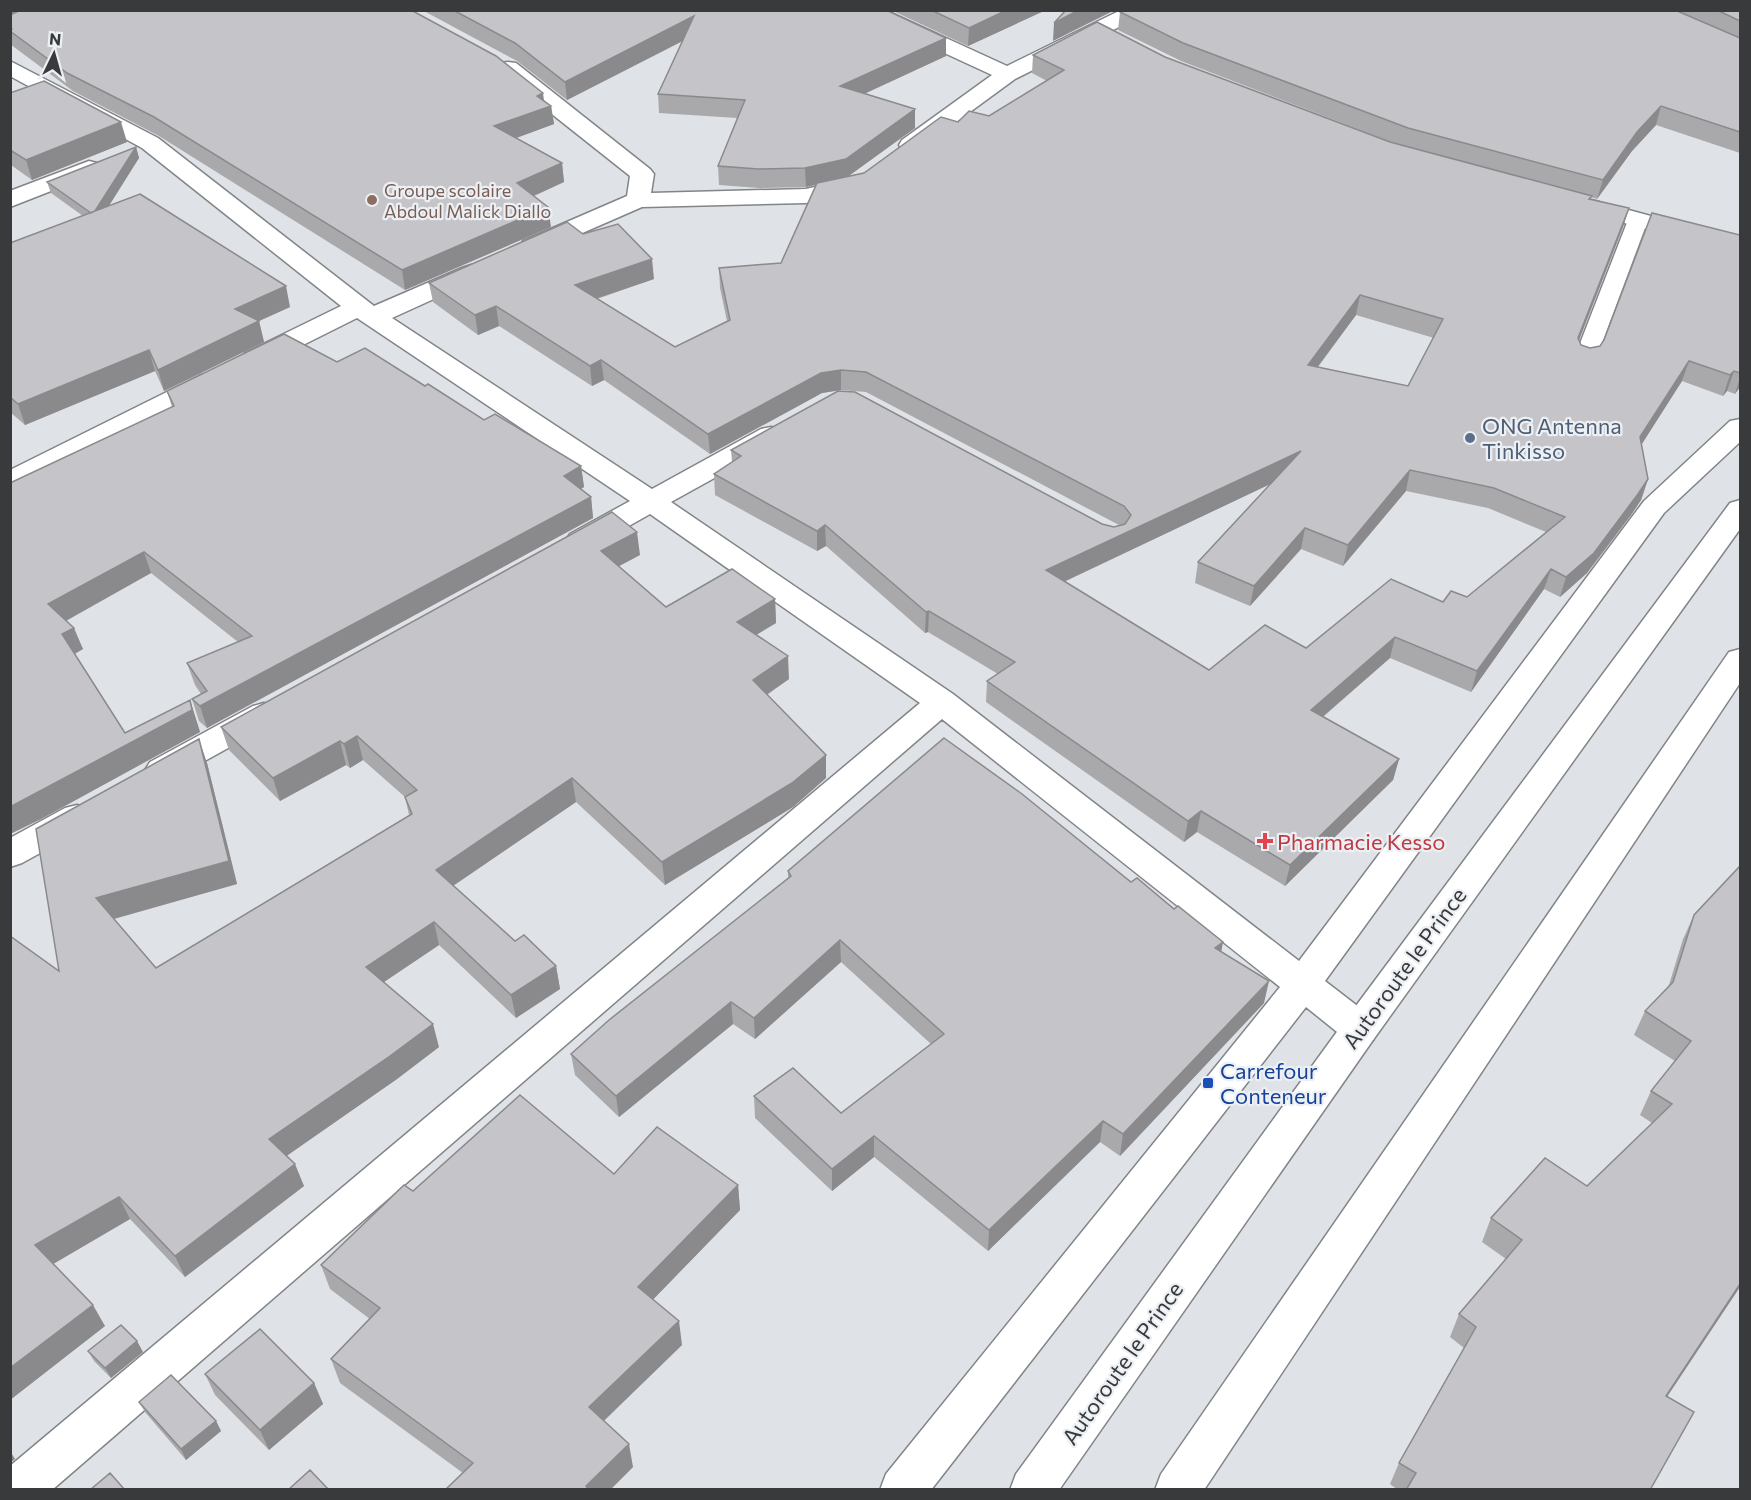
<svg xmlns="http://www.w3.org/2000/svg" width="1751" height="1500" viewBox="0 0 1751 1500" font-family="Commissioner,sans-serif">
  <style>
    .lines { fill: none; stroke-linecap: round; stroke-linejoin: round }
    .service-casing { stroke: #818588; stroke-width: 3 }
    .minor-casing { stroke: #818588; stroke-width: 3 }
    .primary-casing { stroke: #818588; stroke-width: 3 }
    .service { fill: #fff; fill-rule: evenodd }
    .minor { fill: #fff; fill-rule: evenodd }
    .primary { fill: #fff; fill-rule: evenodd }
    .wall { fill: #a9a9ac; fill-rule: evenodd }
    .shaded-wall { fill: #8a898c }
    .building { fill: #c5c4c8; stroke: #8a898c; stroke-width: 1.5; fill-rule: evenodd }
    .education-dot { fill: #8d6e63; stroke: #ecf0f4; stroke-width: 2 }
    .service-dot { fill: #5c6f8a; stroke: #ecf0f4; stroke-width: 2 }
    .health-dot { fill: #e0444e; stroke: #ecf0f4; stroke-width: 2 }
    .transit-dot { fill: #1a4fb4; stroke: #ecf0f4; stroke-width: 2 }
    .labels { text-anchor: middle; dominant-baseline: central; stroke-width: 4.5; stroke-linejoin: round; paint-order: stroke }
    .far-education-label { font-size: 18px; fill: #785e54; stroke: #ecf0f4; text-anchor: start }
    .service-label { font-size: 22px; fill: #4e5e75; stroke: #ecf0f4; text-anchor: start }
    .health-label { font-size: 22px; fill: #be3a42; stroke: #ecf0f4; text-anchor: start }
    .street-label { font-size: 22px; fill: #383a3b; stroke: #ecf0f4 }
    .transit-label { font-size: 22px; fill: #164399; stroke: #ecf0f4; text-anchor: start }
  </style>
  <rect width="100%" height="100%" fill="#dfe3e7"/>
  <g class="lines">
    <g class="service-casing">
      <path id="service" d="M 1638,214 L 1645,216 L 1648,220 L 1596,359 L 1593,364 L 1585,366 L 1577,364 L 1574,359 L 1628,220 L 1631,216 Z"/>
    </g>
    <g class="minor-casing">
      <path id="minor" d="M 857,10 L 885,10 L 1007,66 L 1121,10 L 1148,10 L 1145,14 L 1015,79 L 918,150 L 910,152 L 902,150 L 899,145 L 902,140 L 992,75 L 860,14 Z
        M 10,61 L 158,138 L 374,306 L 462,268 L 471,265 L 480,268 L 484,273 L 480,278 L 392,318 L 652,489 L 761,429 L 771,427 L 781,429 L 785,435 L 781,441 L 671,502 L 953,694 L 1299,961 L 1644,501 L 1730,421 L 1740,419 L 1740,442 L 1664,513 L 1325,981 L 1373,1018 L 1379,1029 L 1373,1040 L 1360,1044 L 1347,1040 L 1306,1007 L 931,1490 L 880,1490 L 886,1474 L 1280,987 L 942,719 L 52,1490 L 10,1490 L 10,1466 L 920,703 L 650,514 L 590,548 L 580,550 L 570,548 L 565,541 L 570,534 L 630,501 L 357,318 L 263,365 L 254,367 L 245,365 L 241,359 L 245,353 L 341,306 L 142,148 L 10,76 Z
        M 508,62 L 516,63 L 650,169 L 654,174 L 651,193 L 806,189 L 856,177 L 864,179 L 868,184 L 864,189 L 806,203 L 642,207 L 541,251 L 532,253 L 523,251 L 520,246 L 523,241 L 627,196 L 630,176 L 500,73 L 497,68 L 500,63 Z
        M 89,161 L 97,163 L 101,168 L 97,173 L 10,207 L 10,191 Z
        M 1584,198 L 1740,240 L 1740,254 L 1576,210 L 1572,205 L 1576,200 Z
        M 210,373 L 219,375 L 223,381 L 219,387 L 20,487 L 10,490 L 10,470 L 201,375 Z
        M 264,703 L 275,706 L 280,714 L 275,722 L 174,778 L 162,782 L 150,778 L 145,770 L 150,762 L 253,706 Z
        M 77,805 L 89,808 L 94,817 L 89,826 L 22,863 L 10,867 L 10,838 L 65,808 Z"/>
    </g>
    <g class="primary-casing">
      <path id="primary" d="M 1740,500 L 1740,529 L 1373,1040 L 1059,1490 L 1010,1490 L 1016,1474 L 1347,1018 L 1730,503 Z
        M 1740,649 L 1740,683 L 1204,1490 L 1155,1490 L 1161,1474 L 1729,652 Z"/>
    </g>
    <use href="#service" class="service"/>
    <use href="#minor" class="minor"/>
    <use href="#primary" class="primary"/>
  </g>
  <path class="wall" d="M 10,10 L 544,100 L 551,106 L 554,124 L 516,138 L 562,163 L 564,182 L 534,196 L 551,227 L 405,290 L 159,136 L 73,91 L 10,44 Z
    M 422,10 L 886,10 L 946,56 L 864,94 L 915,109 L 915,128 L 848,176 L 864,173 L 958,122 L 989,116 L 1047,81 L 1032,73 L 1033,55 L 1165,57 L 1394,143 L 1181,61 L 1118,30 L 1120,12 L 1123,10 L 1740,10 L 1740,153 L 1656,125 L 1632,151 L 1597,199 L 1591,197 L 1590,200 L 1629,208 L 1623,227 L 1579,340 L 1581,345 L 1590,348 L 1600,346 L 1740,235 L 1740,387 L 1735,394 L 1727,391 L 1723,396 L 1682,381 L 1641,445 L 1648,479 L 1641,500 L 1631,515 L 1587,573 L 1560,597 L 1544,589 L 1471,692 L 1390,658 L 1323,717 L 1399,759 L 1393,780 L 1285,886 L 1197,832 L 1184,842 L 986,702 L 987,681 L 998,674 L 928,632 L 925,633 L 826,546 L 817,551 L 715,495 L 714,474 L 732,462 L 731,450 L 1102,524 L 1114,527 L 1119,525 L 866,392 L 841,390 L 822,393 L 710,454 L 604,380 L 592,386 L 499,326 L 478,335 L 433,302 L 429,283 L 583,234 L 654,279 L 597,299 L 675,347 L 727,321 L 720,288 L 719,268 L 781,263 L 817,184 L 806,187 L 759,188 L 719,185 L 718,166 L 737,118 L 659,113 L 658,94 L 683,41 L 567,100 L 517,61 ZM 1356,315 L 1434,338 L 1408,386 L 1318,367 ZM 1270,484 L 1198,562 L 1195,583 L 1250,606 L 1301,549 L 1343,566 L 1406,491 L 1488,508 L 1546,532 L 1467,597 L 1443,602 L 1306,648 L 1209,670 L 1064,582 Z
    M 891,10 L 1046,10 L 968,46 Z
    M 10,93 L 127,142 L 32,180 L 11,165 L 10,166 Z
    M 136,147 L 139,158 L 108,206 L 290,307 L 259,321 L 264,342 L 164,391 L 155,371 L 25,425 L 10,412 L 10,243 L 83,216 L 51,193 L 47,182 Z
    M 337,362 L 425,386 L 484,420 L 581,466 L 584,487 L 581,489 L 591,497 L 593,518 L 207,728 L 199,721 L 192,699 L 201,694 L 195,685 L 187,663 L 238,642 L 151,573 L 66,620 L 83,649 L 75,654 L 125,733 L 190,700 L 200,732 L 41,819 L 10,834 L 10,483 L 172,407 L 167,391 Z
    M 640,555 L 619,566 L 666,607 L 775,599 L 776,623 L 756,635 L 789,679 L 767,695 L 826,778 L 793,807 L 665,885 L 576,802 L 453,886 L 515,941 L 556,966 L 560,989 L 516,1018 L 439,945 L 384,982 L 439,1047 L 397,1079 L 287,1155 L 304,1186 L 185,1277 L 130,1219 L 53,1264 L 105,1326 L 10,1400 L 59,971 L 207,763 L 237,884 L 114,919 L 156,968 L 409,815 L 405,797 L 363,760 L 350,768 L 346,765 L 280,801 L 229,750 L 221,727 Z
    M 1740,866 L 1667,1396 L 1650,1490 L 1398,1490 L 1390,1484 L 1399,1463 L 1464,1348 L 1450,1337 L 1459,1314 L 1506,1259 L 1482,1242 L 1491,1218 L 1587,1186 L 1652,1123 L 1640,1115 L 1651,1091 L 1675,1061 L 1634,1035 L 1645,1011 L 1668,988 L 1683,939 L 1694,915 Z
    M 788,871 L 1131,882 L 1221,951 L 1264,1003 L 1120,1156 L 1100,1142 L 988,1251 L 874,1157 L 832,1191 L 755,1118 L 754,1096 L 841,1113 L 931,1044 L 841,962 L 755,1039 L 733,1024 L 619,1117 L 575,1075 L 571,1054 L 788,879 Z
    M 614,1174 L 738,1185 L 740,1210 L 653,1299 L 682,1345 L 604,1421 L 633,1467 L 610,1490 L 445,1490 L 463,1473 L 340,1383 L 331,1359 L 370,1319 L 330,1289 L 321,1265 L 413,1191 Z
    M 88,1351 L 143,1352 L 111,1378 L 94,1361 Z
    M 205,1374 L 314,1383 L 323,1404 L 269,1450 L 215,1395 Z
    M 139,1402 L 216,1421 L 221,1431 L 186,1460 L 145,1412 Z"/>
  <path class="shaded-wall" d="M 10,10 L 24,10 L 10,16 Z
    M 1007,10 L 1046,10 L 968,46 L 969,28 Z
    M 1079,10 L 1115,10 L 1053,41 L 1054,23 Z
    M 694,16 L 696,34 L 567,100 L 565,82 Z
    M 946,38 L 946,56 L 840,105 L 840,86 Z
    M 543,93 L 545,108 L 551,106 L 554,124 L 497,145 L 494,126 L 537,96 Z
    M 1661,106 L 1656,125 L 1632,151 L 1597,199 L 1603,180 L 1637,132 Z
    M 915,109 L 915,128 L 846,178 L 806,187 L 805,168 Z
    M 121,122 L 127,142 L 32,180 L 26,160 Z
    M 136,147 L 139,158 L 97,225 L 93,214 Z
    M 562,163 L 564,182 L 520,202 L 517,183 Z
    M 548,207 L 551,227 L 405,290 L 402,270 Z
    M 1629,208 L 1623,227 L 1572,358 L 1578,338 Z
    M 652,259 L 654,279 L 577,305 L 575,285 Z
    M 286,286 L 290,307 L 241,329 L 235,309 Z
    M 1360,295 L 1356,315 L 1304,385 L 1308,365 Z
    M 496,306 L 499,326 L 478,335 L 475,315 Z
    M 259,321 L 264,342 L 164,391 L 158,370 Z
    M 149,350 L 155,371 L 25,425 L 18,404 Z
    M 601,360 L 604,380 L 592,386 L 590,366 Z
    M 1689,361 L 1682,381 L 1633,458 L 1640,437 Z
    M 841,370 L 841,390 L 822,393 L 710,454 L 708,434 L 821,373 Z
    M 1734,371 L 1727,391 L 1723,396 L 1730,375 Z
    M 1740,378 L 1740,387 L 1735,394 Z
    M 1301,451 L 1298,471 L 1044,591 L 1046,570 Z
    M 581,466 L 584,487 L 567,497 L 564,476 Z
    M 1410,470 L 1406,491 L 1343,566 L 1348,545 Z
    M 1648,479 L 1641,500 L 1631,515 L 1587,573 L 1560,597 L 1566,577 Z
    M 591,497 L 593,518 L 207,728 L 200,706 Z
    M 825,525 L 826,546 L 817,551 L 817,531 Z
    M 1305,528 L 1301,549 L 1250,606 L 1254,586 Z
    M 637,532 L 640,555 L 604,574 L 601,551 Z
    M 144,552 L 151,573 L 57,626 L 48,604 Z
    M 1551,569 L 1544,589 L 1471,692 L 1477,671 Z
    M 775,599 L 776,623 L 739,645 L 737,622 Z
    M 929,611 L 928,632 L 925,633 L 926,612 Z
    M 74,628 L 83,649 L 70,656 L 62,634 Z
    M 1395,637 L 1390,658 L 1306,731 L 1311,710 Z
    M 788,656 L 789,679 L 754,703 L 753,680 Z
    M 190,700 L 200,732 L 41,819 L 10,834 L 10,807 Z
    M 357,736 L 363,760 L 350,768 L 344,744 Z
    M 199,739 L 207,763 L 237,884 L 106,921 L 96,898 Z
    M 340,741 L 346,765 L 280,801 L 273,778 Z
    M 826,755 L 826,778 L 793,807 L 665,885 L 662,862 Z
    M 1399,759 L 1393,780 L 1285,886 L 1290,865 Z
    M 572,778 L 576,802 L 441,894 L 436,870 Z
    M 1201,811 L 1197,832 L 1184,842 L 1188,821 Z
    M 434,922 L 439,945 L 372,990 L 366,967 Z
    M 840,940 L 841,962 L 755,1039 L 754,1018 Z
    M 1223,942 L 1219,964 L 1215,948 Z
    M 556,966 L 560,989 L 516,1018 L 511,995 Z
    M 1269,981 L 1264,1003 L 1120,1156 L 1123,1134 Z
    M 731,1002 L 733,1024 L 619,1117 L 616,1096 Z
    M 433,1024 L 439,1047 L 397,1079 L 278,1162 L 269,1139 Z
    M 1103,1121 L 1100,1142 L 988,1251 L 989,1230 Z
    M 874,1136 L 874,1157 L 832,1191 L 832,1169 Z
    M 295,1164 L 304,1186 L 185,1277 L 175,1256 Z
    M 738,1185 L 740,1210 L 642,1311 L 638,1287 Z
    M 119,1197 L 130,1219 L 48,1267 L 35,1245 Z
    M 1740,1284 L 1740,1287 L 1653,1418 L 1666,1396 Z
    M 93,1305 L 105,1326 L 10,1400 L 10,1368 Z
    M 679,1321 L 682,1345 L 594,1430 L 589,1407 Z
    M 137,1341 L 143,1352 L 111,1378 L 105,1368 Z
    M 314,1383 L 323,1404 L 269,1450 L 260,1430 Z
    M 216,1421 L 221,1431 L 186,1460 L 181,1449 Z
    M 629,1444 L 633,1467 L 610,1490 L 586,1490 L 586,1486 Z
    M 10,1451 L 15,1459 L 10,1463 Z"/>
  <path class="building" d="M 21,10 L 411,10 L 496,56 L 543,93 L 537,96 L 551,106 L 494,126 L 562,163 L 517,183 L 548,207 L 402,270 L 154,117 L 67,73 L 10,31 L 12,29 L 10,28 L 10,15 Z
    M 453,10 L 886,10 L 946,38 L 840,86 L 915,109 L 846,159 L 805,168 L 758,169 L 718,166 L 745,100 L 658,94 L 694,16 L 565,82 L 515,43 Z
    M 931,10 L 1007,10 L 969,28 Z
    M 1066,10 L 1079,10 L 1054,23 Z
    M 1123,10 L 1675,10 L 1740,38 L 1740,132 L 1661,106 L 1637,132 L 1603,180 L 1408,128 L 1183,43 L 1120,12 Z
    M 1717,10 L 1740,10 L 1740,21 Z
    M 1097,22 L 1165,57 L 1390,142 L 1592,196 L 1589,199 L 1629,208 L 1578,338 L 1581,345 L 1590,348 L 1600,346 L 1604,340 L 1652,213 L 1740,235 L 1740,373 L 1734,371 L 1730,375 L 1689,361 L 1640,437 L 1648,479 L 1638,494 L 1594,553 L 1566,577 L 1551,569 L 1477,671 L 1395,637 L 1311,710 L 1399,759 L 1290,865 L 1201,811 L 1188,821 L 987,681 L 1015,662 L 929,611 L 926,612 L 825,525 L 817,531 L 714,474 L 741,456 L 731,450 L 838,391 L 855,392 L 1102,524 L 1114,527 L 1125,524 L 1131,515 L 1124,506 L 866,372 L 841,370 L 821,373 L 708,434 L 601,360 L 590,366 L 496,306 L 475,315 L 429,283 L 567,222 L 583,234 L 618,224 L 652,259 L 575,285 L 675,347 L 730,320 L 719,268 L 781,263 L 817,183 L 864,173 L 941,117 L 958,122 L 969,111 L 989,116 L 1064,70 L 1033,55 ZM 1360,295 L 1443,319 L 1408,386 L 1308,365 ZM 1301,451 L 1198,562 L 1254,586 L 1305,528 L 1348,545 L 1410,470 L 1494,488 L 1565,517 L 1467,597 L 1451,591 L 1443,602 L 1391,579 L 1306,648 L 1265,625 L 1209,670 L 1046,570 Z
    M 44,81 L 121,122 L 26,160 L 10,150 L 10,93 Z
    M 136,147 L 95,211 L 91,213 L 47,182 Z
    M 140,194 L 286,286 L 235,309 L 259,321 L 158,370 L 149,350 L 18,404 L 10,397 L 10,243 Z
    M 284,334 L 337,362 L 365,348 L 425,386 L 428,384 L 484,420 L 495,414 L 581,466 L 564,476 L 591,497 L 200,706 L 192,699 L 207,691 L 187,663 L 252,636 L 144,552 L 48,604 L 74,628 L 62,634 L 125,733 L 190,700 L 192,710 L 10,807 L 10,483 L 174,406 L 167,391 Z
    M 612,512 L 637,532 L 601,551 L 666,607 L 732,569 L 775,599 L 737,622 L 788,656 L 753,680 L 826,755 L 792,783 L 662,862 L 572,778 L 436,870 L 515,941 L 524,935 L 556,966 L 511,995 L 434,922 L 366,967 L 433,1024 L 390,1056 L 269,1139 L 295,1164 L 175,1256 L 119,1197 L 35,1245 L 93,1305 L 10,1368 L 10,936 L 59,971 L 36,829 L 199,739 L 229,861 L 96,898 L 156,968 L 412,814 L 405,797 L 417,790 L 357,736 L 344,744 L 340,741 L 273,778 L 221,727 Z
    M 944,738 L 1022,794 L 1131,882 L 1137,878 L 1174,909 L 1178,906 L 1223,942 L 1215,948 L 1269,981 L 1123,1134 L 1103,1121 L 989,1230 L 874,1136 L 832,1169 L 754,1096 L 793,1068 L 841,1113 L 944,1034 L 840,940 L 754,1018 L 731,1002 L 616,1096 L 571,1054 L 609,1020 L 791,876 L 788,871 Z
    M 1740,866 L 1740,1284 L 1666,1396 L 1694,1412 L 1650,1490 L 1406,1490 L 1416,1473 L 1399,1463 L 1476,1327 L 1459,1314 L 1522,1240 L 1491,1218 L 1545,1158 L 1587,1186 L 1672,1104 L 1651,1091 L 1691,1041 L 1645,1011 L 1673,982 L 1694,915 Z
    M 520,1095 L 614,1174 L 657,1127 L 738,1185 L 638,1287 L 679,1321 L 589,1407 L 629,1444 L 586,1486 L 589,1490 L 445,1490 L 473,1463 L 331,1359 L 380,1308 L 321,1265 L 404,1185 L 413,1191 Z
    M 121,1325 L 137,1341 L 105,1368 L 88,1351 Z
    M 260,1329 L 314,1383 L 260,1430 L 205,1374 Z
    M 171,1375 L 216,1421 L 181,1449 L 139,1402 Z
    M 310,1470 L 329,1490 L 288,1490 Z
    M 110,1473 L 125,1490 L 90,1490 Z"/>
  <circle class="education-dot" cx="372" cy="200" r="6"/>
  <circle class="service-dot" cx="1470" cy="438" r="6"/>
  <path class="health-dot" d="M1262 832h6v6h6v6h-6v6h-6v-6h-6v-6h6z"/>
  <rect class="transit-dot" x="1202" y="1077" width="12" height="12" rx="3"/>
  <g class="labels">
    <g class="far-education-label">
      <text x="384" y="190">Groupe scolaire<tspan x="384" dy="21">Abdoul Malick Diallo</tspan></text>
    </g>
    <g class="service-label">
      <text x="1482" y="425">ONG Antenna<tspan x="1482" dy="25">Tinkisso</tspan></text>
    </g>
    <g class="health-label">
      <text x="1277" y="841">Pharmacie Kesso</text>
    </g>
    <g class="street-label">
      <text transform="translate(1404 968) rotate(-54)">Autoroute le Prince</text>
      <text transform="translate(1122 1363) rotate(-55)">Autoroute le Prince</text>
    </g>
    <g class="transit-label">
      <text x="1220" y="1070">Carrefour<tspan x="1220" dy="25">Conteneur</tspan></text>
    </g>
  </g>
  <rect width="1751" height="1500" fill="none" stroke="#383a3b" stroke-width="24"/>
  <g transform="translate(54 54) rotate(5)" stroke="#ecf0f4" stroke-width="4.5" paint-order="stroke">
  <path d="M0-4.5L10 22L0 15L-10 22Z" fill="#383a3b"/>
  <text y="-9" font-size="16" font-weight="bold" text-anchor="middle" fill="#383a3b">N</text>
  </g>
</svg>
